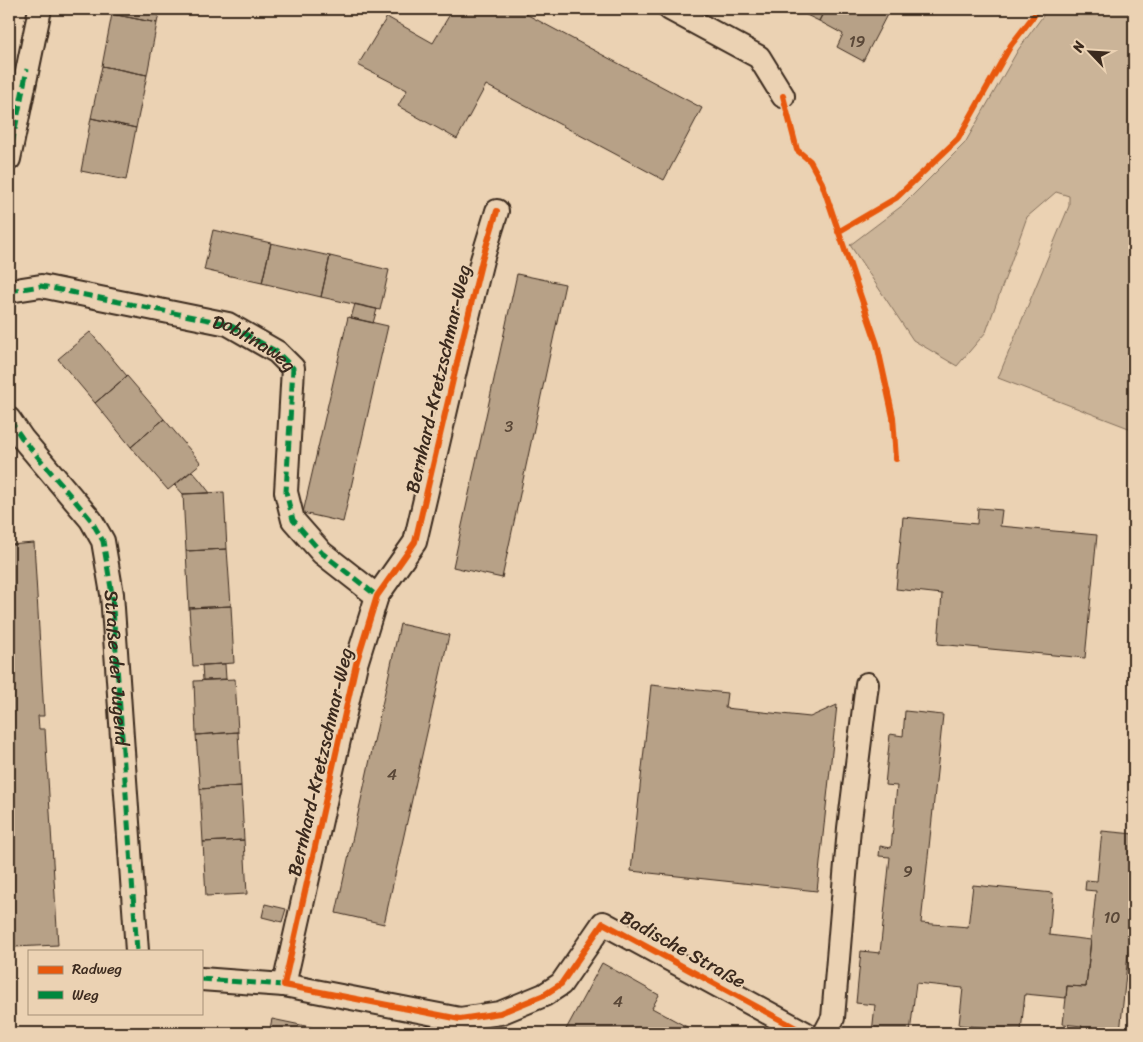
<svg xmlns="http://www.w3.org/2000/svg" width="1143" height="1042" viewBox="0 0 1143 1042" font-family="Sriracha,sans-serif">
  <style>
    .green { fill: #cbb498; stroke: #836f5b }
    .building { fill: #b7a187; stroke: #3b2a1e }
    .lines { fill: none; stroke-linecap: round; stroke-linejoin: round }
    .service-casing { stroke: #3b2a1e; stroke-width: 15 }
    .minor-casing { stroke: #3b2a1e; stroke-width: 26 }
    .service { stroke: #ebd2b3; stroke-width: 11 }
    .minor { stroke: #ebd2b3; stroke-width: 22 }
    .quiet { stroke: #00873e; stroke-width: 5; stroke-dasharray: 10 5; stroke-linecap: butt }
    .cycleway-casing { stroke: #ebd2b3; stroke-width: 9 }
    .cycleway { stroke: #e8590c; stroke-width: 6 }
    .labels { text-anchor: middle; dominant-baseline: central; stroke-width: 4.5; stroke-linejoin: round; paint-order: stroke }
    .number-label { font-size: 16px; fill: #5a4838 }
    .street-label { font-size: 19px; fill: #3b2a1e; stroke: #ebd2b3 }
  </style>
  <rect width="100%" height="100%" fill="#ebd2b3"/>
  <filter id="ink" filterUnits="userSpaceOnUse"><feTurbulence type="fractalNoise" baseFrequency=".02" numOctaves="2"/><feDisplacementMap in="SourceGraphic" scale="10" xChannelSelector="R" yChannelSelector="G"/><feConvolveMatrix kernelMatrix="1 2 1 2 8 2 1 2 1" color-interpolation-filters="sRGB"/></filter>
  <g filter="url(#ink)">
    <path class="green" d="M 1048,9 L 1134,9 L 1134,430 L 998,378 L 1069,206 L 1069,196 L 1056,192 L 1027,217 L 986,332 L 957,366 L 913,340 L 850,245 L 903,205 L 965,143 L 1018,50 Z"/>
    <path class="building" d="M 114,9 L 160,9 L 157,23 L 112,14 Z
      M 453,9 L 528,9 L 526,14 L 702,108 L 664,180 L 486,85 L 457,139 L 398,106 L 407,90 L 358,65 L 387,17 L 433,43 Z
      M 794,9 L 825,9 L 819,21 Z
      M 825,9 L 890,9 L 863,61 L 837,47 L 843,34 L 819,21 Z
      M 112,14 L 157,23 L 147,75 L 102,66 Z
      M 102,66 L 147,75 L 136,128 L 91,118 Z
      M 91,118 L 136,128 L 126,180 L 81,171 Z
      M 213,230 L 271,243 L 262,283 L 204,270 Z
      M 271,243 L 330,256 L 321,297 L 262,283 Z
      M 330,256 L 389,270 L 380,310 L 321,297 Z
      M 517,274 L 565,284 L 502,578 L 453,567 Z
      M 355,304 L 377,309 L 373,323 L 351,318 Z
      M 348,317 L 388,326 L 343,522 L 303,513 Z
      M 90,332 L 127,376 L 95,403 L 58,359 Z
      M 127,376 L 164,419 L 131,447 L 95,403 Z
      M 164,419 L 201,463 L 168,490 L 131,447 Z
      M 192,471 L 199,479 L 210,493 L 183,494 L 175,485 Z
      M 224,492 L 227,549 L 186,551 L 183,494 Z
      M 978,508 L 1002,510 L 1000,526 L 1097,535 L 1085,658 L 938,644 L 942,594 L 896,589 L 903,517 L 977,524 Z
      M 34,543 L 44,716 L 38,716 L 39,729 L 45,729 L 58,945 L 14,947 L 9,854 L 9,731 L 10,731 L 9,718 L 9,545 Z
      M 227,549 L 231,606 L 189,608 L 186,551 Z
      M 231,606 L 234,663 L 193,666 L 189,608 Z
      M 400,624 L 449,635 L 384,924 L 336,913 Z
      M 225,664 L 226,679 L 203,680 L 202,665 Z
      M 235,679 L 238,732 L 196,735 L 194,681 Z
      M 651,685 L 727,693 L 725,708 L 810,717 L 837,705 L 817,891 L 631,871 Z
      M 905,711 L 943,715 L 921,923 L 968,927 L 973,885 L 1053,893 L 1049,935 L 1091,940 L 1086,987 L 1067,986 L 1066,998 L 1025,994 L 1021,1031 L 959,1025 L 963,988 L 916,983 L 910,1033 L 872,1033 L 875,1005 L 856,1003 L 861,951 L 880,953 L 890,857 L 879,856 L 880,846 L 891,848 L 897,786 L 885,785 L 890,734 L 903,736 Z
      M 238,732 L 241,786 L 200,789 L 196,735 Z
      M 241,786 L 244,840 L 203,842 L 200,789 Z
      M 1102,831 L 1134,834 L 1134,894 L 1120,1033 L 1081,1033 L 1082,1026 L 1063,1024 L 1066,998 L 1067,986 L 1086,987 L 1096,891 L 1085,890 L 1086,880 L 1097,881 Z
      M 244,840 L 247,894 L 206,896 L 203,842 Z
      M 265,904 L 286,909 L 282,922 L 262,917 Z
      M 602,963 L 659,995 L 652,1008 L 698,1033 L 564,1033 Z
      M 272,1019 L 339,1033 L 269,1033 Z"/>
    <g class="lines">
      <g class="service-casing">
        <path id="service" d="M 448,1017 L 450,1033"/>
      </g>
      <g class="minor-casing">
        <g id="minor">
          <path d="M 670,9 L 759,57 L 783,96"/>
          <path d="M 9,159 L 40,9"/>
          <path d="M 497,211 L 482,260 L 463,337 L 415,542 L 377,596 L 356,664 L 284,985 L 460,1019 L 500,1013 L 544,995 L 561,984 L 603,923 L 805,1033"/>
          <path id="s1" d="M 9,291 L 41,286 L 228,324 L 277,352 L 293,368 L 286,492 L 293,520 L 322,553 L 377,596"/>
          <path id="s2" d="M 9,419 L 22,438 L 91,520 L 103,541 L 112,594 L 137,951"/>
          <path d="M 201,979 L 284,985"/>
          <path d="M 825,1033 L 833,1018 L 849,828 L 867,684"/>
        </g>
      </g>
      <use href="#service" class="service"/>
      <use href="#minor" class="minor"/>
      <path class="quiet" d="M 9,159 L 27,69
        M 9,291 L 41,286 L 228,324 L 277,352 L 293,368 L 286,492 L 293,520 L 322,553 L 377,596
        M 9,419 L 22,438 L 91,520 L 103,541 L 112,594 L 137,951
        M 201,979 L 284,985"/>
      <g class="cycleway-casing">
        <path id="cycleway" d="M 783,96 L 797,150 L 810,161 L 822,183 L 877,344 L 893,417 L 896,459
          M 497,211 L 482,260 L 463,337 L 415,542 L 377,596 L 356,664 L 284,985 L 460,1019 L 500,1013 L 544,995 L 561,984 L 603,923 L 805,1033
          M 838,232 L 896,198 L 958,139 L 1011,45 L 1039,9"/>
      </g>
      <use href="#cycleway" class="cycleway"/>
    </g>
  </g>
  <g class="labels">
    <g class="number-label">
      <text x="857" y="41">19</text>
      <text x="509" y="426">3</text>
      <text x="392" y="774">4</text>
      <text x="908" y="871">9</text>
      <text x="1112" y="917">10</text>
      <text x="618" y="1001">4</text>
    </g>
    <g class="street-label">
      <text stroke="none"><textPath href="#s1" startOffset="255">Doblinaweg</textPath></text>
      <text transform="translate(438 379) rotate(-77)">Bernhard-Kretzschmar-Weg</text>
      <text stroke="none"><textPath href="#s2" startOffset="282">Straße der Jugend</textPath></text>
      <text transform="translate(320 762) rotate(-77)">Bernhard-Kretzschmar-Weg</text>
      <text transform="translate(683 949) rotate(29)">Badische Straße</text>
    </g>
  </g>
  <rect width="1143" height="1042" fill="none" stroke="#ebd2b3" stroke-width="30"/>
  <rect x="15" y="15" width="1113" height="1012" fill="none" stroke="#3b2a1e" stroke-width="2" filter="url(#ink)"/>
  <rect x="28" y="950" width="175" height="65" fill="#ebd2b3" stroke="#a58f77"/>
  <rect x="38" y="966" width="25" height="8" fill="#e8590c" stroke="#a58f77"/>
  <text x="72" y="974" font-size="15" fill="#3b2a1e">Radweg</text>
  <rect x="38" y="991" width="25" height="8" fill="#00873e" stroke="#a58f77"/>
  <text x="72" y="1000" font-size="15" fill="#3b2a1e">Weg</text>
  <g transform="translate(1090 52) rotate(295)" stroke="#ebd2b3" stroke-width="4" paint-order="stroke">
  <path d="M0-4L9 19L0 12L-9 19Z" fill="#3b2a1e"/>
  <text y="-8" font-size="14" font-weight="bold" text-anchor="middle" fill="#3b2a1e">N</text>
  </g>
</svg>
